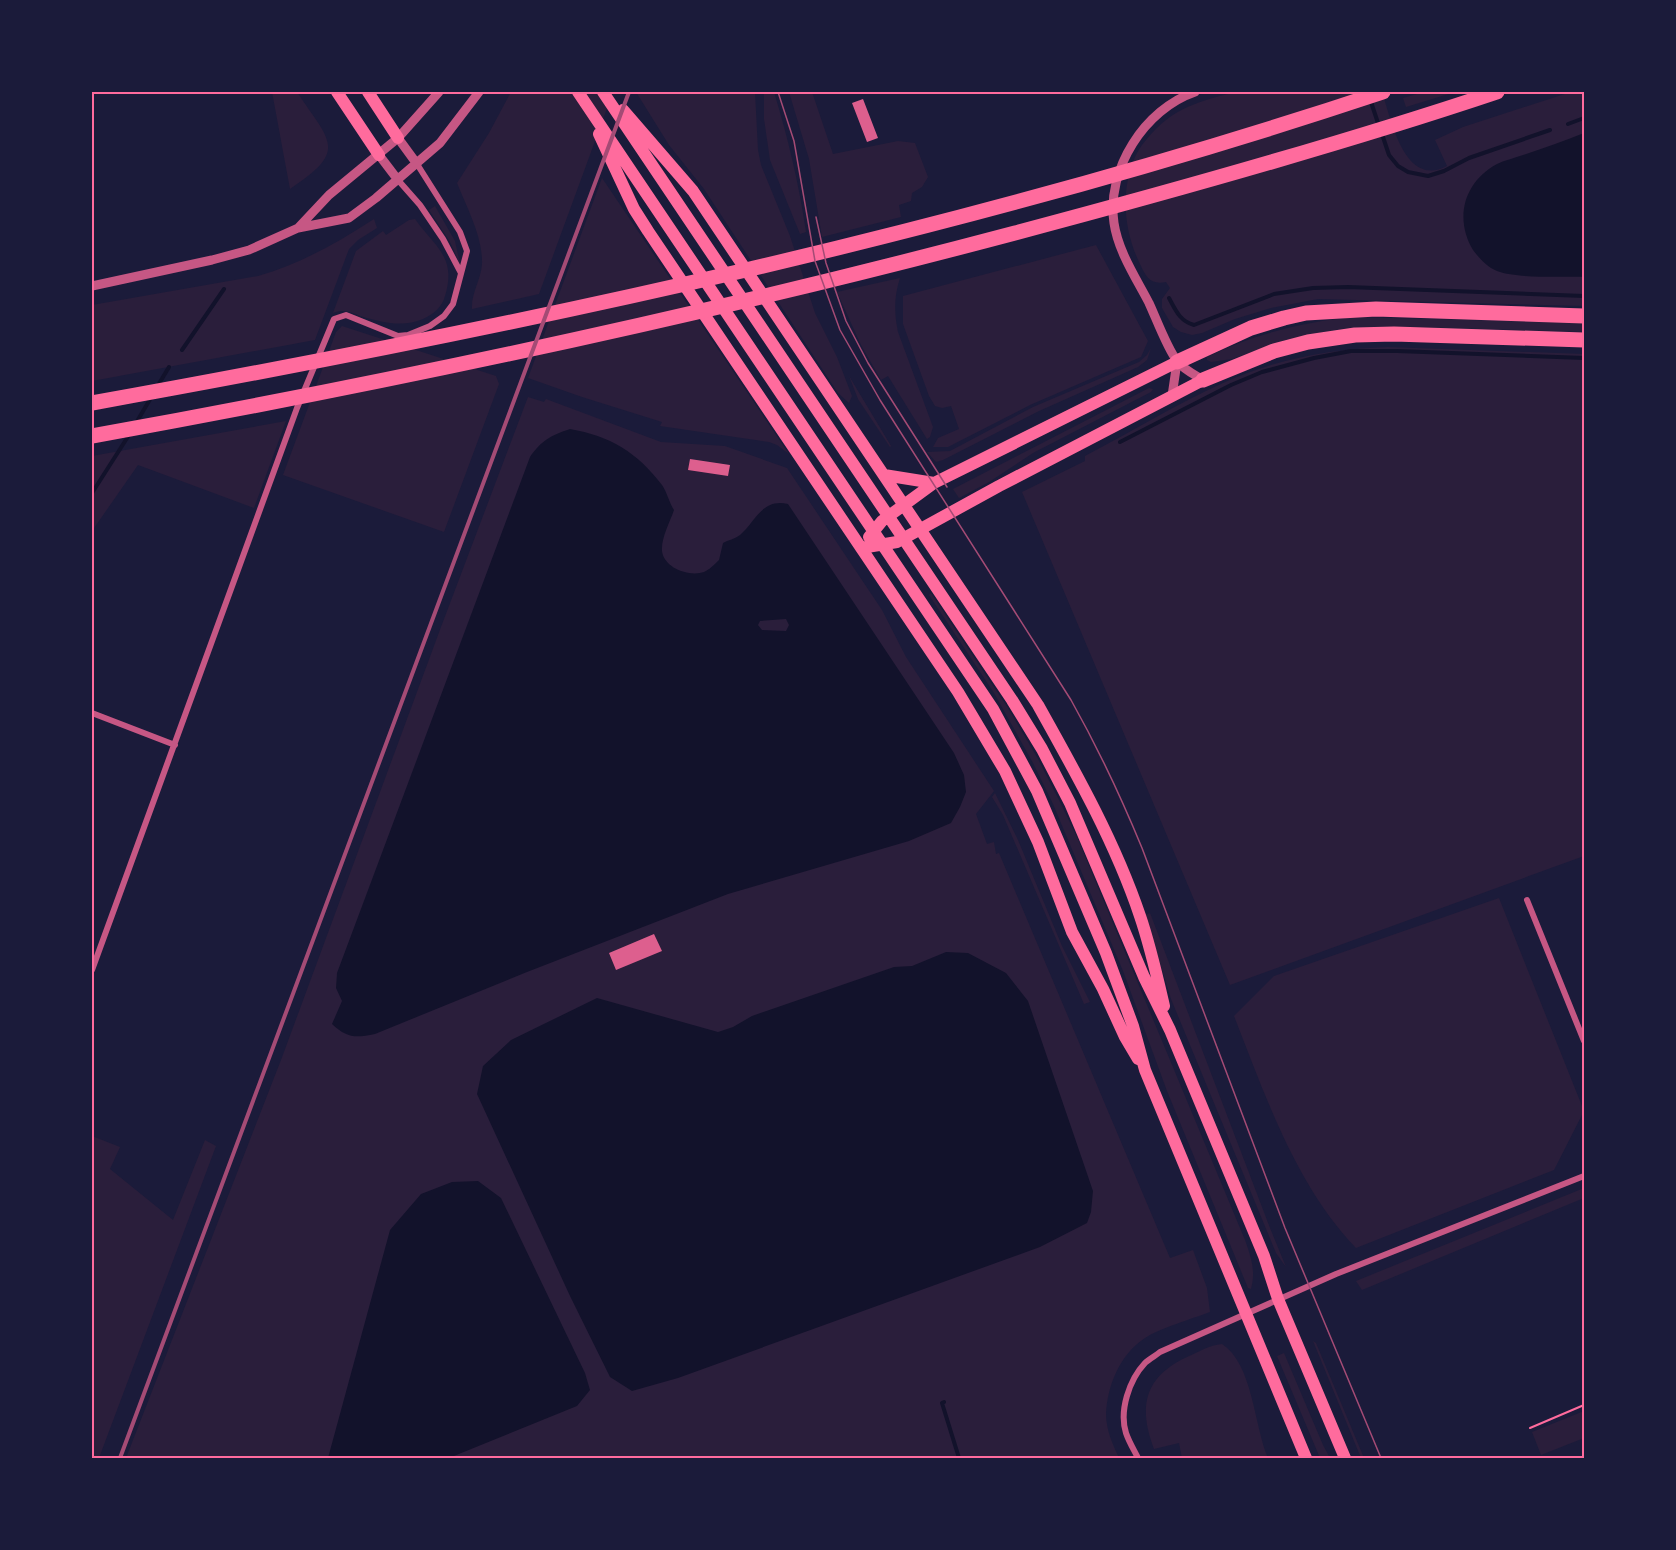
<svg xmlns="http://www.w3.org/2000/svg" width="1676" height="1550" viewBox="0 0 1676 1550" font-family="'Source Serif 4',serif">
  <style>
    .green { fill: #2a1e3b }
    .water { fill: #12122b; fill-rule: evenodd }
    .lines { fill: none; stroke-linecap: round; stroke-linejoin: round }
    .stream { stroke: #12122b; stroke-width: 4 }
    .building { fill: #dd5f8e }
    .path { stroke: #ff6b9d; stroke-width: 2 }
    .minor { stroke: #c65784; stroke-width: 6 }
    .tertiary { stroke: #c65784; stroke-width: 9 }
    .primary { stroke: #ff6b9d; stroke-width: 12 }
    .motorway { stroke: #ff6b9d; stroke-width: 15 }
    .tram { stroke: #a44b75; stroke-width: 1.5 }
    .rail { stroke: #a44b75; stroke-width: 4 }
    .neatline { fill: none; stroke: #ff6b9d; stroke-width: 2 }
  </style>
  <rect width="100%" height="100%" fill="#1b1b3a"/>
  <path class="green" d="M 272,92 L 297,92 C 330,142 349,150 290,189 Z
    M 511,92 L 613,92 L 539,294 L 472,309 C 471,293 481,280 482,264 C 483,237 467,208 457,183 L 489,133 Z
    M 636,92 L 755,92 L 758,150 L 761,165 L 790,236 L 815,313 L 837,357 L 852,396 L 849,403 L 838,393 L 704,189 L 669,145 Z
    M 764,92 L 774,92 C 788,138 799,184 806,232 L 800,234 L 770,160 L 764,119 Z
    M 789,92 L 812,92 L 833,154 L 898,141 L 915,143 L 928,177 L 922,187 L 912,193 L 911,201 L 899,205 L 901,217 L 822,237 L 809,159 Z
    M 1236,92 L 1382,92 C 1391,118 1404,189 1447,166 L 1435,140 L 1463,127 L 1571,92 L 1584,92 L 1584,306 L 1318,299 L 1271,308 L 1235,319 L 1202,333 L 1192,335 L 1181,332 L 1173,327 L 1162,308 L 1162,299 L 1170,288 L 1166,282 C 1150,285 1146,277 1140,264 C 1124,232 1120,191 1135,157 C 1140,146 1149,136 1157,128 C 1179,106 1207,99 1236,92 Z
    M 1424,92 L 1455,92 L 1406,107 L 1403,98 Z
    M 602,178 L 789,454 L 777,445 L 769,442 L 660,426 L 662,422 L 582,397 L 528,378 Z
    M 435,206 L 455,241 L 460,264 L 450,242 L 429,210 Z
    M 374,219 L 377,228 L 358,240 L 349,249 L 315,340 L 92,381 L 92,305 L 258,276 C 300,264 337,243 374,219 Z
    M 415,219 C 435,247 457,257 445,296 C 442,307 434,314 423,319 C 403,328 381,322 360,316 C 350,312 343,309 333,313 L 356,251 L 383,231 L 386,235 L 409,220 Z
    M 1096,245 L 1148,341 L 1141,357 L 1030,405 L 948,447 L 933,447 L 938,438 L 959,429 L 951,406 L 942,408 L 935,406 L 929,396 L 903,324 L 903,296 Z
    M 900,278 C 894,296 894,313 898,332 L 933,427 L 930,437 L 927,439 L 888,376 L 881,380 L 861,345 L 837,292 Z
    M 1354,317 L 1584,323 L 1584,332 L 1411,327 L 1356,327 L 1335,330 L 1286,340 L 1232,359 L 1211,362 L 1207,360 L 1207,357 C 1254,334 1303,322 1354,317 Z
    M 342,326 L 496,376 L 499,384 L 444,532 L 283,475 L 336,332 Z
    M 1388,347 L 1584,354 L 1584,856 L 1230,985 L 1022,492 L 1085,461 L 1085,456 C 1131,432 1176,404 1223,383 C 1275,359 1332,349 1388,347 Z
    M 1151,348 L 1147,360 L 1138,367 L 1039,411 L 943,460 L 936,462 L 927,452 L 950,451 L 1033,407 L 1139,362 L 1147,355 Z
    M 849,376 L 891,446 L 890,447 L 858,399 Z
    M 1149,388 L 1153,389 L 1151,392 L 1033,453 L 989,482 L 959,498 L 953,489 Z
    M 528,397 L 544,402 L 546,399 L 661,442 L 725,446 L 787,468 L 882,610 L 906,657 L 994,791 L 976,814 L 987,844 L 994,842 L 996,854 L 999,853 L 1170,1258 L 1193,1250 L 1207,1288 L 1210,1312 C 1192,1319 1160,1328 1145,1338 C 1120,1354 1107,1386 1106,1414 C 1106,1430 1113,1445 1119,1458 L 126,1458 L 281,1060 L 441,627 Z
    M 286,421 L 254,508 L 138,465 L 92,531 L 92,456 Z
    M 931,593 L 1008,708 L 1038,759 L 1059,800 L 1077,837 L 1245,1240 C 1251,1257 1256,1271 1251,1289 L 1248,1288 L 1167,1091 L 1123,971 L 1053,804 L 1033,763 L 994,693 L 929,595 Z
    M 995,793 L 1018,840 L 1062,946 L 1090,1002 L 1084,1004 L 1003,815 L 992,797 Z
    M 1499,898 L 1584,1111 L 1554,1170 L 1356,1248 C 1296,1186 1265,1095 1234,1016 L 1274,976 Z
    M 1150,913 L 1270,1228 L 1286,1267 L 1276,1253 L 1171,999 L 1145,915 Z
    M 92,1136 L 120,1147 L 110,1169 L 173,1220 L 205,1140 L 216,1146 L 99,1458 L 92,1458 Z
    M 1584,1188 L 1584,1198 L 1362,1290 L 1356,1281 Z
    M 1313,1341 L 1316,1343 L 1364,1458 L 1361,1458 Z
    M 1222,1344 C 1253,1364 1254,1426 1268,1458 L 1182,1458 L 1179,1443 L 1154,1449 C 1138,1407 1144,1377 1187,1357 C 1199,1352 1209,1345 1222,1344 Z
    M 1284,1353 L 1323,1445 L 1330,1458 L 1320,1458 L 1277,1356 Z
    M 1584,1411 L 1584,1438 L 1541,1455 L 1532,1432 Z"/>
  <path class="water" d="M 1584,133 L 1584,277 C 1560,276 1519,279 1497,271 C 1487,267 1479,258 1473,250 C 1454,218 1464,182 1497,164 C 1505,160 1515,158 1523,155 C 1544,148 1564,141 1584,133 Z
    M 570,429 C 610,436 637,452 662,485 C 667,492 669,502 674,510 C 670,522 661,538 662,551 C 664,568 689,577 704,572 C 709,570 715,564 719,560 L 723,543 C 728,540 735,539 740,535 C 756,521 762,498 788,504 L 954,753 L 964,775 L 966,792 L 960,807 L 951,823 L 909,841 L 728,894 L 527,972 L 375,1034 C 355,1038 347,1038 332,1024 L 342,1001 L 336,988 L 337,973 L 530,457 C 541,441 551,435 570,429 ZM 786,619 L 789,625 L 786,631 L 762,630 L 758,625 L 760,621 Z
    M 946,952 L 968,953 L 1006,973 L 1028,1001 L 1093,1191 L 1091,1212 L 1087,1223 L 1040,1247 L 678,1378 L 632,1391 L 610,1377 L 570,1296 L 477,1094 L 483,1066 L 511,1040 L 597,998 L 718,1032 L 733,1027 L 752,1016 L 894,967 L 912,966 Z
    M 478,1181 L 501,1198 L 585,1373 L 590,1390 L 577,1406 L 449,1458 L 328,1458 L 390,1230 L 421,1194 L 452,1182 Z"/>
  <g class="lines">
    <path class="stream" d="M 1370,99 L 1379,126
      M 1568,124 L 1584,118
      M 1382,134 L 1389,155 L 1398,166 L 1408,172 L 1428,176 L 1444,171 L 1469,158 L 1550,130
      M 1169,298 C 1176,311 1180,321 1194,325 L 1274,294 L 1313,288 L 1348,287 L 1584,296
      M 182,350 L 224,289
      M 157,387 L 169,367
      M 136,423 L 152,396
      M 1120,442 L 1231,385 L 1262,372 L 1314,358 L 1351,351 L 1397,351 L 1584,358
      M 92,493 L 129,435
      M 944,1402 L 942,1403 L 959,1458"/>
  </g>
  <path class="building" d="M 863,99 L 878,138 L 867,142 L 852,103 Z
    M 690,459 L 730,465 L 728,476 L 688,470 Z
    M 654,934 L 662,951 L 616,970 L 609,953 Z"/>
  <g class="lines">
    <path class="path" d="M 1530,1428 L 1584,1405"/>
    <path class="minor" d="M 398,180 L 420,205 L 443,239 L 461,273
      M 92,713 L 175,745
      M 1527,900 L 1584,1041
      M 92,970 L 297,408 L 334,319 L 346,315 L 398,336 L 408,335 L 430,326 L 444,316 L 453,304 L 467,251 L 460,232 L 417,164
      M 1138,1458 C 1134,1450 1129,1442 1126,1433 C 1119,1411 1129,1380 1145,1363 C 1149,1359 1155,1356 1160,1352 L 1336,1274 L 1584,1176"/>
    <path class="tertiary" d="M 1195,92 C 1145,109 1106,169 1114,223 C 1118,251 1136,278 1149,303 C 1156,318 1167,348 1177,361 C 1183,369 1195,375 1203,380
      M 398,138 L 417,164
      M 379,155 L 398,180
      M 298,228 L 329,195 L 398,138 L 439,92
      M 92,286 L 212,260 L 249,250 L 298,228 L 349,218 L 376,198 L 440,143 L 479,92
      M 1172,396 L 1177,362"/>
    <path class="primary" d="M 337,92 L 379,155
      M 368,92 L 398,138
      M 578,92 L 993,709 L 1037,791 L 1106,953 L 1133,1026 L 1145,1070 L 1306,1458
      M 603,92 L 1012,700 L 1042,749 L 1070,803 L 1144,977 L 1170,1030 L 1264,1256 L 1278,1299 L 1345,1458
      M 623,110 L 693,191 L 1038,705 C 1076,773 1115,842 1140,916 C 1150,945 1157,976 1164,1006
      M 599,134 L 634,209 L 648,231 L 958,692 L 1005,771 L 1038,842 L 1072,932 L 1103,989 L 1125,1037 L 1138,1059
      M 884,475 L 934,483
      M 869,537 L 882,521 L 934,483 L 1177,362
      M 861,548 L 897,542 L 999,486 L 1203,380"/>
    <path class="motorway" d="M 1177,362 L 1251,328 L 1284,318 L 1306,313 L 1376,309 L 1584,316
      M 1203,380 L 1274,351 L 1308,342 L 1355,335 L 1394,334 L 1584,340
      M 92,403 C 526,325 963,232 1383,92
      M 92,436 C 402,380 710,314 1015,233 C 1177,190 1339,145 1497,92"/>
    <path class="tram" d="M 778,92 L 794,141 L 815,261 L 840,330 L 880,400 L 1071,700 C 1098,748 1121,797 1142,848 L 1285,1228 L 1381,1458
      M 816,217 L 826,263 L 846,321 L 868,363 L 947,487"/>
    <path class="rail" d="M 120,1458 L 629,92"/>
  </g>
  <rect width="1676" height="1550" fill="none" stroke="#1b1b3a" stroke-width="186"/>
  <rect x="93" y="93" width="1490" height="1364" class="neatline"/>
</svg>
